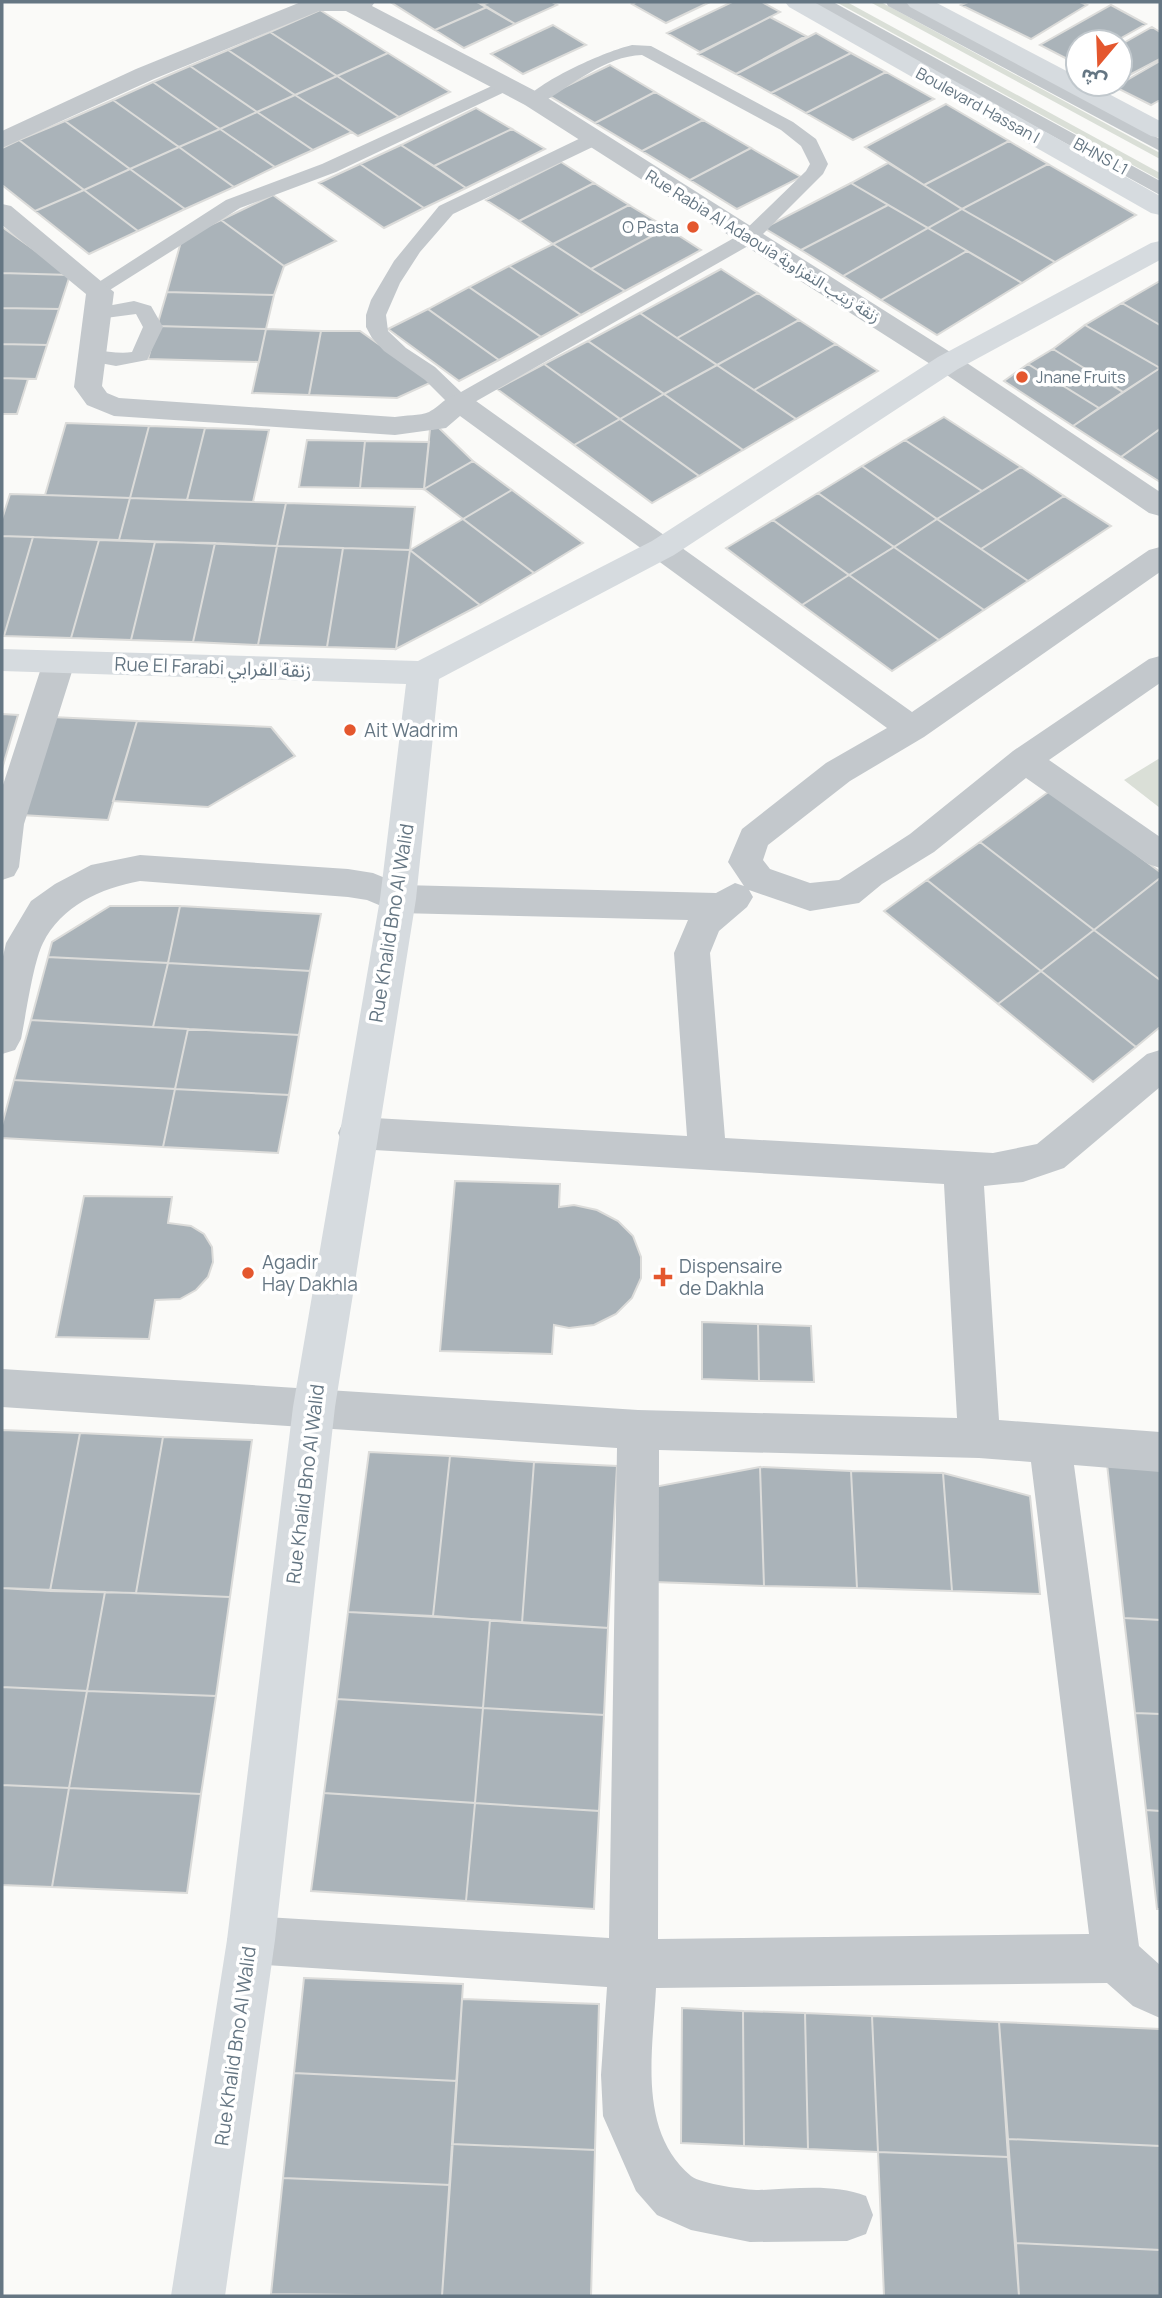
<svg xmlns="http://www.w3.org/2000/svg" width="1162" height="2298" viewBox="0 0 1162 2298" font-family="Manrope,'Noto Sans Arabic',sans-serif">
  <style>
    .green { fill: #dadfd7 }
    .building { fill: #aab3b9; stroke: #dcdcda; stroke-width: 2 }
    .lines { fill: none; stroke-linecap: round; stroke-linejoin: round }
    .lane { fill: #c3c8cc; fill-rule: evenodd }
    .street { fill: #c3c8cc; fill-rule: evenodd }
    .secondary { fill: #d6dbdf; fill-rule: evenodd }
    .poi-dot { fill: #e4572e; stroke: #fff; stroke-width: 2.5 }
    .labels { text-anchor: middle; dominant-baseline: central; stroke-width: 7; stroke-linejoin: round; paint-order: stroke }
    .far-street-label { font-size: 16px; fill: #657683; stroke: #fff }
    .far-poi-label { font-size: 16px; fill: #657683; stroke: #fff; text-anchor: end }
    .street-label { font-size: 19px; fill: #657683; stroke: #fff }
    .poi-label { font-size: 19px; fill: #657683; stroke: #fff; text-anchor: start }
  </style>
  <rect width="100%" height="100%" fill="#fafaf8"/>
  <path class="green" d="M 836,2 L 847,2 L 1160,173 L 1160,180 Z
    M 870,2 L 881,2 L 1160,153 L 1160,159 Z
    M 1160,758 L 1160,808 L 1124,780 Z"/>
  <path class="building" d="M 395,2 L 477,2 L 487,7 L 435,30 L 392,3 Z
    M 489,2 L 552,2 L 557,5 L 515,24 L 482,5 Z
    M 636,2 L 710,2 L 666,23 L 632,4 Z
    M 732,2 L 762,2 L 780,12 L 700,52 L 667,33 Z
    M 968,2 L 1080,2 L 1087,5 L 1031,39 L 961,5 Z
    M 1111,5 L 1146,24 L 1114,42 L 1078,42 L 1078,61 L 1075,63 L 1040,45 Z
    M 487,7 L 515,24 L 464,48 L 435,30 Z
    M 320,10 L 388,53 L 337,76 L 270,32 Z
    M 770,17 L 806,36 L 736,74 L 698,54 Z
    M 553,25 L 586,45 L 523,74 L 491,54 Z
    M 1152,27 L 1160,32 L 1160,59 L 1120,80 L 1120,45 Z
    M 270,32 L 337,76 L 295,95 L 228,50 Z
    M 816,33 L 851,53 L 771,93 L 736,74 Z
    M 228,50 L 295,95 L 257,112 L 190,66 Z
    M 388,53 L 450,92 L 399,117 L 337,76 Z
    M 851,53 L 886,72 L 806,113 L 771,93 Z
    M 1160,61 L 1160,100 L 1151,105 L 1115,87 Z
    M 610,65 L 655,92 L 595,123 L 548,95 Z
    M 190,66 L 257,112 L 220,129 L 153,82 Z
    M 886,72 L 934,99 L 853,140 L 806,113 Z
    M 337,76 L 399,117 L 358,136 L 295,95 Z
    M 153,82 L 220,129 L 179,147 L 113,100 Z
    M 655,92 L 703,120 L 642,151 L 595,123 Z
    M 295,95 L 352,132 L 313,150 L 257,112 Z
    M 113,100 L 179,147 L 130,169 L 65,121 Z
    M 946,104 L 1009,141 L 924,185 L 865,147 Z
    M 476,108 L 512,129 L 434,166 L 401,145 Z
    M 257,112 L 313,150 L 275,167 L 220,129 Z
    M 703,120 L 751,148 L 690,180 L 642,151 Z
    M 65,121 L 130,169 L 84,190 L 19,140 Z
    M 220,129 L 275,167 L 234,187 L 179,147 Z
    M 512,129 L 545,149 L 466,188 L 434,166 Z
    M 19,140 L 84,190 L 35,211 L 2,185 L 2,148 Z
    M 1009,141 L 1048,164 L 962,209 L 924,185 Z
    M 401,145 L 466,188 L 424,208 L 360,164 Z
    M 179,147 L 234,187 L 185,209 L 130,169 Z
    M 751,148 L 801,177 L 737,209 L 690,180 Z
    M 561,162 L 594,183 L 519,221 L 486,200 Z
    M 888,163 L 924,185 L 962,209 L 928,228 L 851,183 Z
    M 360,164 L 424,208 L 384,228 L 319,183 Z
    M 1048,164 L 1136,215 L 1055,262 L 962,209 Z
    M 130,169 L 185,209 L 138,231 L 84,190 Z
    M 594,183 L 629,205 L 553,244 L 519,221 Z
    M 851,183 L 888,205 L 801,250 L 764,228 Z
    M 84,190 L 138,231 L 89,254 L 35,211 Z
    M 273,195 L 336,241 L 284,266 L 221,220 Z
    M 629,205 L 667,228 L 591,269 L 553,244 Z
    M 888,205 L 928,228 L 843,276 L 801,250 Z
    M 962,209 L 1055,262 L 1022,283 L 928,228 Z
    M 221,220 L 284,266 L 274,295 L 167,292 L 182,238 Z
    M 2,227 L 70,275 L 2,273 Z
    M 667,228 L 701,250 L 625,291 L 591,269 Z
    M 928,228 L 967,251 L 881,300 L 843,276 Z
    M 553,244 L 591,269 L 625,291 L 581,315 L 509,266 Z
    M 967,251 L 1022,283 L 937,335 L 881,300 Z
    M 509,266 L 581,315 L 541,337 L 469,287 Z
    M 721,269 L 758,293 L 677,338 L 640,313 Z
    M 2,273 L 70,275 L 59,309 L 2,308 Z
    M 1160,281 L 1160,325 L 1122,303 Z
    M 469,287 L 541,337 L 499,360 L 428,309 Z
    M 167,292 L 274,295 L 266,329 L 157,326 Z
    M 758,293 L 799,320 L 717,365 L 677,338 Z
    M 1122,303 L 1160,325 L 1160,368 L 1085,325 Z
    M 2,308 L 59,309 L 47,345 L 2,344 Z
    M 428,309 L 499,360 L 459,381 L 388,329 Z
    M 640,313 L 677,338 L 717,365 L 664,394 L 588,341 Z
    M 799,320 L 836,344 L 754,390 L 717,365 Z
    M 1085,325 L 1160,368 L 1123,392 L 1053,349 Z
    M 157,326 L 266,329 L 259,362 L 148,359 Z
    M 266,329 L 321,331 L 309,395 L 252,393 Z
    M 321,331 L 360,331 L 432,382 L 397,398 L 309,395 Z
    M 588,341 L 664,394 L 620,419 L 544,364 Z
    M 2,344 L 47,345 L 36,379 L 2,378 Z
    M 836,344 L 878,371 L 796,419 L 754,390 Z
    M 1053,349 L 1123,392 L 1099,408 L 1028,364 Z
    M 544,364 L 620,419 L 574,445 L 497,389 Z
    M 1028,364 L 1099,408 L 1073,426 L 1004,381 Z
    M 717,365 L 754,390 L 796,419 L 743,450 L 664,394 Z
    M 1160,368 L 1160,429 L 1121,457 L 1073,426 Z
    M 2,378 L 28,379 L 17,414 L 2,414 Z
    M 664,394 L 743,450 L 699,476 L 620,419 Z
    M 944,417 L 1021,467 L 982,491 L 905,440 Z
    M 620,419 L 699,476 L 652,503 L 574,445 Z
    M 66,423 L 149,426 L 130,498 L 45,495 Z
    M 149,426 L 205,428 L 187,500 L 130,498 Z
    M 438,427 L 473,461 L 424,489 L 430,429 Z
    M 205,428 L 269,430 L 253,502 L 187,500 Z
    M 1160,429 L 1160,482 L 1121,457 Z
    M 307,440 L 365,441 L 360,488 L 299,487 Z
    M 905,440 L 982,491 L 937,519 L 862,466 Z
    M 365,441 L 429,442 L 424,489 L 360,488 Z
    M 473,461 L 512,490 L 463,519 L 424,489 Z
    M 862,466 L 894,489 L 937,519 L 894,547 L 818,493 Z
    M 1021,467 L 1064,496 L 981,549 L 937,519 Z
    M 512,490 L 583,543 L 534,573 L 463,519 Z
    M 818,493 L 894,547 L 849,575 L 773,520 Z
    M 10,494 L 45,495 L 130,498 L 119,540 L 2,536 L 2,519 Z
    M 1064,496 L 1111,526 L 1028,581 L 981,549 Z
    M 130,498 L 253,502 L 286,503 L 277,546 L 119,540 Z
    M 286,503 L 415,507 L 410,550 L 277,546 Z
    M 463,519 L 534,573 L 480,605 L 410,550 Z
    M 937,519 L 981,549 L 1028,581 L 984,610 L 894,547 Z
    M 773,520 L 849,575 L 802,605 L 726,548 Z
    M 2,536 L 33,537 L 4,636 L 2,636 Z
    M 33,537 L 99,540 L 71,638 L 4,636 Z
    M 99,540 L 155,542 L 131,640 L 71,638 Z
    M 155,542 L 215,543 L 193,642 L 131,640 Z
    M 215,543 L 277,546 L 258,645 L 193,642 Z
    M 277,546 L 343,548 L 327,647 L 258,645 Z
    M 894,547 L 984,610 L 939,640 L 849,575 Z
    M 343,548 L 410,550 L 396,649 L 327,647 Z
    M 410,550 L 480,605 L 396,649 Z
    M 849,575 L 939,640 L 892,671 L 802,605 Z
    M 2,714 L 18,715 L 2,769 Z
    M 52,717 L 137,721 L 108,820 L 21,815 Z
    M 137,721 L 271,727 L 295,756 L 208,807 L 113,801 Z
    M 1051,790 L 1160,872 L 1160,878 L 1094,930 L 980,842 Z
    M 980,842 L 1094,930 L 1041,971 L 927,880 Z
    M 1160,878 L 1160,980 L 1094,930 Z
    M 927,880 L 1041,971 L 998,1004 L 884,911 Z
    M 110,906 L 180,906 L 168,963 L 48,957 L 52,942 Z
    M 180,906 L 321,914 L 310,971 L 168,963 Z
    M 1094,930 L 1160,980 L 1160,1027 L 1136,1047 L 1041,971 Z
    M 48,957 L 168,963 L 153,1027 L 31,1020 Z
    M 168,963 L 310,971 L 299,1035 L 153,1027 Z
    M 1041,971 L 1136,1047 L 1093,1082 L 998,1004 Z
    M 31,1020 L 188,1029 L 175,1089 L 14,1080 Z
    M 188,1029 L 299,1035 L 289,1095 L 175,1089 Z
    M 14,1080 L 175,1089 L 163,1147 L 2,1138 L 2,1125 Z
    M 175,1089 L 289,1095 L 278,1153 L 163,1147 Z
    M 455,1181 L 560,1184 L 559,1207 L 574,1205 L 597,1210 L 618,1221 L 633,1236 L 641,1257 L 641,1278 L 632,1298 L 616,1314 L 594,1325 L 569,1328 L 554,1325 L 552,1354 L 440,1351 Z
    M 84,1196 L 172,1197 L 168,1223 L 191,1226 L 204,1234 L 212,1247 L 213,1262 L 208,1277 L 196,1290 L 180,1299 L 155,1300 L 149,1339 L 56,1337 Z
    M 702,1322 L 758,1324 L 759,1381 L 702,1379 Z
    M 758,1324 L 811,1326 L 814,1382 L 759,1381 Z
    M 2,1430 L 80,1433 L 50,1591 L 2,1588 Z
    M 80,1433 L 163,1437 L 136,1593 L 50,1591 Z
    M 163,1437 L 252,1440 L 230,1597 L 136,1593 Z
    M 369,1452 L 450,1456 L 433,1616 L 348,1612 Z
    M 450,1456 L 534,1462 L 522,1623 L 433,1616 Z
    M 534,1462 L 617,1466 L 608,1628 L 522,1623 Z
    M 1107,1464 L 1160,1467 L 1160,1620 L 1124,1618 Z
    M 760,1467 L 764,1586 L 654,1582 L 654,1487 Z
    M 760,1467 L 851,1471 L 857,1588 L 764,1586 Z
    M 851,1471 L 943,1473 L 952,1591 L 857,1588 Z
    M 943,1473 L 1030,1496 L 1040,1594 L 952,1591 Z
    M 2,1588 L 105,1592 L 87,1691 L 2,1687 Z
    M 105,1592 L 230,1597 L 216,1696 L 87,1691 Z
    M 348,1612 L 490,1620 L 483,1708 L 337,1699 Z
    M 1124,1618 L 1160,1620 L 1160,1714 L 1135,1713 Z
    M 490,1620 L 608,1628 L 604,1715 L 483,1708 Z
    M 2,1687 L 87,1691 L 69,1788 L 2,1785 Z
    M 87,1691 L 216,1696 L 201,1794 L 69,1788 Z
    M 337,1699 L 483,1708 L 475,1803 L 324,1793 Z
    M 483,1708 L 604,1715 L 599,1811 L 475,1803 Z
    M 1135,1713 L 1160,1714 L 1160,1811 L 1146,1810 Z
    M 2,1785 L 69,1788 L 52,1887 L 2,1885 Z
    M 69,1788 L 201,1794 L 187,1893 L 52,1887 Z
    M 324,1793 L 475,1803 L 466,1901 L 311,1891 Z
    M 475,1803 L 599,1811 L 594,1909 L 466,1901 Z
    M 1146,1810 L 1160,1811 L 1160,1909 L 1157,1909 Z
    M 304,1978 L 463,1984 L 457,2081 L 294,2073 Z
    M 462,1999 L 599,2004 L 595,2150 L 452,2144 Z
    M 682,2008 L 743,2011 L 744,2146 L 681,2143 Z
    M 743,2011 L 805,2013 L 808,2149 L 744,2146 Z
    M 805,2013 L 872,2016 L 878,2152 L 808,2149 Z
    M 872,2016 L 999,2022 L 1008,2157 L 878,2152 Z
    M 999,2022 L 1160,2029 L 1160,2146 L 1008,2139 Z
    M 294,2073 L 457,2081 L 450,2185 L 283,2178 Z
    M 1008,2139 L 1160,2146 L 1160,2250 L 1016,2243 Z
    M 452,2144 L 595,2150 L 591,2296 L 442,2296 Z
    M 878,2152 L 1008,2157 L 1019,2296 L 884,2296 Z
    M 283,2178 L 450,2185 L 442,2296 L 271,2294 Z
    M 1016,2243 L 1160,2250 L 1160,2296 L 1019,2296 Z"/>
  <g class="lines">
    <path class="lane" d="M 813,2 L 833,2 L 1160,181 L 1160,195 L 815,6 Z
      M 886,2 L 906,2 L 1160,139 L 1160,151 L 888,6 Z
      M 632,45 L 651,46 L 793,122 L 816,139 L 828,164 L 823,174 L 755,242 L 466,407 L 452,407 L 425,380 L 384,351 L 372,338 L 366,327 L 366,315 L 371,300 L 394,261 L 439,206 L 587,135 L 601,135 L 603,139 L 601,143 L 453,214 L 420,252 L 400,283 L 386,315 L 388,331 L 406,348 L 435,367 L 461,392 L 741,234 L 806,171 L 810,164 L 801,146 L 781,130 L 642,55 C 605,56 571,86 540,104 L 534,105 L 525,100 C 541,80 606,51 632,45 Z
      M 507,79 L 513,80 L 516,84 L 513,88 L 336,172 L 240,208 L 105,293 L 91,293 L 88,289 L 226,200 L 322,164 Z
      M 134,301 L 151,306 L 163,327 L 147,360 L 116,366 L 84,360 L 81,356 L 84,352 C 99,348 116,355 132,352 L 143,327 L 136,314 L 98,319 L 91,317 L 88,313 L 91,309 Z"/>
    <path class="street" d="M 301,2 L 375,2 L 372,6 L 543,95 L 958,357 L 1160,492 L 1160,516 L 1149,513 L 938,369 L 525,105 L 346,11 L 319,11 L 154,79 L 2,148 L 2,131 L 136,69 Z
      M 2,204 L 11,206 L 114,292 L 102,386 L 107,393 L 119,398 L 395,417 C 405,415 420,416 429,412 C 445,403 449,390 469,396 L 912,712 L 1149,550 L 1160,547 L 1160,572 L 924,737 L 850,781 L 768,845 L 763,860 L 770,869 L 810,883 L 839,880 L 910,834 L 1013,751 L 1149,659 L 1160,656 L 1160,683 L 1049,760 L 1160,837 L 1160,868 L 1148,864 L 1026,778 L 934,852 L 882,884 L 859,903 L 810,911 L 749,890 L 753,897 L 747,907 L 719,931 L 710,953 L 725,1138 L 993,1153 L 1037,1144 L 1147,1054 L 1160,1050 L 1160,1087 L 1064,1168 L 1023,1182 L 984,1186 L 999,1420 L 1160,1432 L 1160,1472 L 1074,1465 L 1139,1946 L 1160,1965 L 1160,2018 L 1133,2006 L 1107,1983 L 656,1988 C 653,2050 637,2131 691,2176 C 701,2184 746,2190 759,2190 C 794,2189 833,2183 866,2196 L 873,2215 L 866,2234 L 847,2241 L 750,2242 L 691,2230 L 657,2215 L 636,2191 L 603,2116 L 601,2075 L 607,1987 L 251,1964 L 234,1957 L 227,1940 L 234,1923 L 251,1916 L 609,1938 L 617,1448 L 2,1407 L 2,1369 L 638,1410 L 957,1418 L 944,1184 L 357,1149 L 343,1144 L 338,1133 L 343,1122 L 357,1117 L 687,1136 L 674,953 L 688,920 L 398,913 L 367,900 L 348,897 L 140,881 C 101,888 61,906 43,943 C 33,963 26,1015 21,1039 L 15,1050 L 2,1054 L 2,961 L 6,943 L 31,901 L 55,884 L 91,865 L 140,855 L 348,869 L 373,873 L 402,885 L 716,893 L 735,883 L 744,886 L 728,862 L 742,829 L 826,763 L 887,728 L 460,416 L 446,428 L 395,435 L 114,416 L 87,405 L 74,387 L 86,294 L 2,225 ZM 659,1450 L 979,1458 L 1031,1462 L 1089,1934 L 658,1939 Z
      M 59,651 L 70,654 L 75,662 L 24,824 L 19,867 L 14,876 L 2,880 L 2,788 L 43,662 L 48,654 Z"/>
    <path class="secondary" d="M 785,2 L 814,2 L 1160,196 L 1160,215 L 1151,213 L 789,7 Z
      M 906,2 L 935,2 L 1078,77 L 1078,84 L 1090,84 L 1160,121 L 1160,138 L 1151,136 L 910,7 Z
      M 1160,241 L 1160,260 L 958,369 L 674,555 L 439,679 L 416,899 L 335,1407 L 275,1940 L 225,2296 L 171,2296 L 227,1940 L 293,1407 L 380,899 L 406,684 L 2,671 L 2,649 L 418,661 L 652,541 L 938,357 L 1151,243 Z"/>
  </g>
  <g class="poi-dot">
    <circle cx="693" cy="227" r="7"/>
    <circle cx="1022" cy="377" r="7"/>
    <circle cx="350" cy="730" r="7"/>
    <circle cx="248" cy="1273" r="7"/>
    <path d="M659.5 1266.5h7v7h7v7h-7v7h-7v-7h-7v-7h7z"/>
  </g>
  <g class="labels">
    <g class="far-street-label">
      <text transform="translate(978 105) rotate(29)">Boulevard Hassan I</text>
      <text transform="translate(1101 156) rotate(29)">BHNS L1</text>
      <text transform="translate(763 246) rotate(32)">Rue Rabia Al Adaouia زنقة زينب النفزاوية</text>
    </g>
    <g class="far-poi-label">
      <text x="679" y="227">O Pasta</text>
      <text x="1036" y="377" text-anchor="start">Jnane Fruits</text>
    </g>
    <g class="street-label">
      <text transform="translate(213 667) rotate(2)">Rue El Farabi زنقة الفرابي</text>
      <text transform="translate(391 923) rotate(-81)">Rue Khalid Bno Al Walid</text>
      <text transform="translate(305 1484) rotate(-83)">Rue Khalid Bno Al Walid</text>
      <text transform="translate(235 2046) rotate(-82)">Rue Khalid Bno Al Walid</text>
    </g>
    <g class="poi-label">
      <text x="364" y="730">Ait Wadrim</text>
      <text x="262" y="1262">Agadir<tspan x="262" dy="22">Hay Dakhla</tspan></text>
      <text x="679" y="1266">Dispensaire<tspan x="679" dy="22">de Dakhla</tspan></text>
    </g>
  </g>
  <rect width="1162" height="2298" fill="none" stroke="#657683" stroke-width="7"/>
  <g transform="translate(1099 63) rotate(199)"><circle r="33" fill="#ffffff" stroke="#c1c8cd" stroke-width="2"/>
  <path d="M0-5L12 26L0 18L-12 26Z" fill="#e4572e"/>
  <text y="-10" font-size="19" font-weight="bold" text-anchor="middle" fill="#657683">ش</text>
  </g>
</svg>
